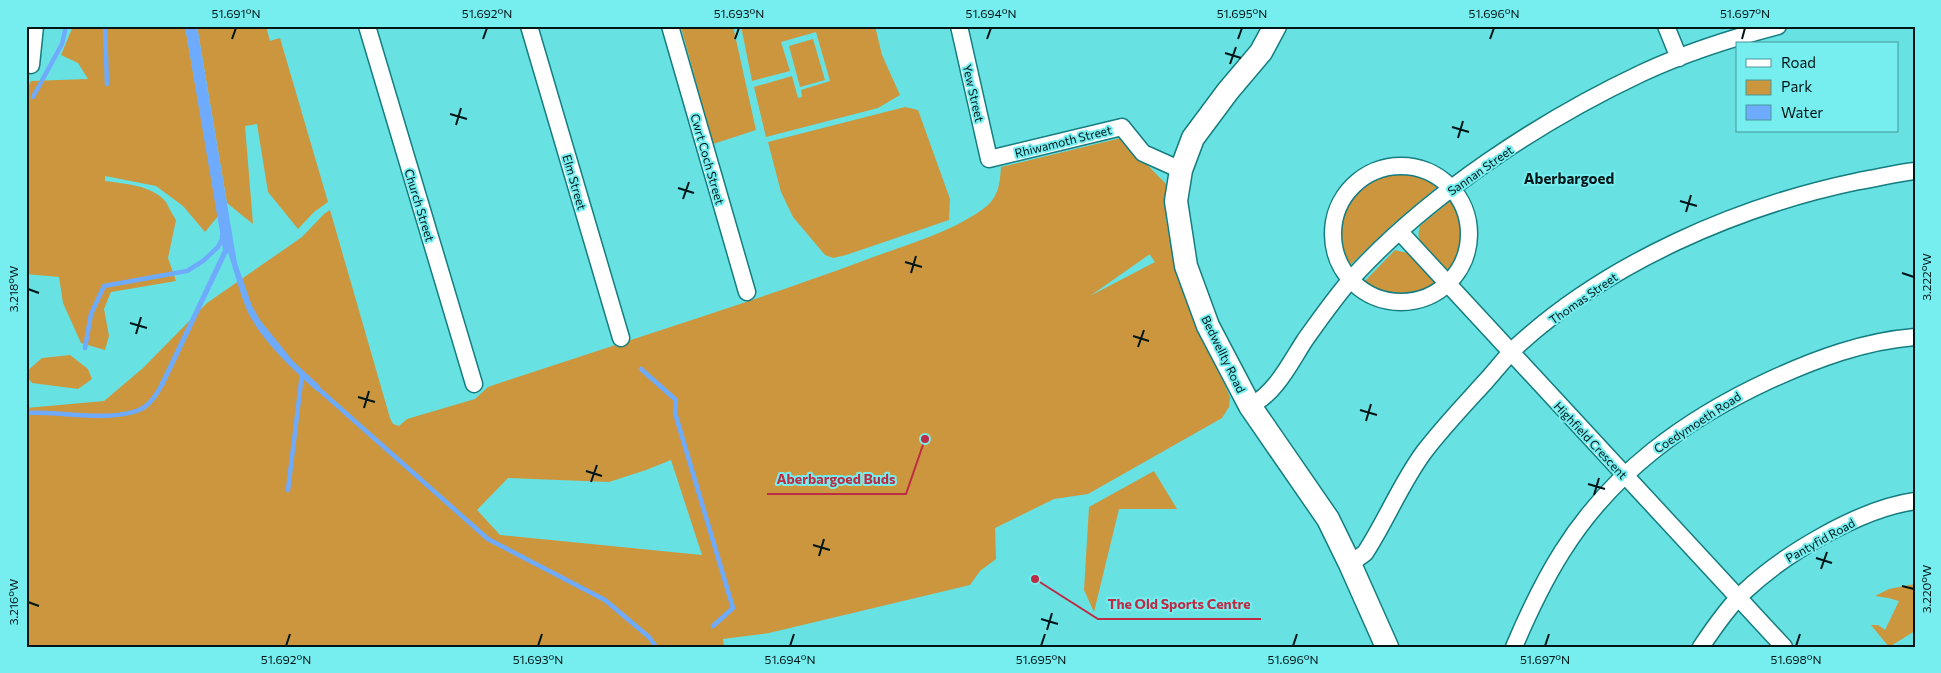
<svg xmlns="http://www.w3.org/2000/svg" width="1941" height="673" viewBox="0 0 1941 673" font-family="Commissioner,sans-serif">
  <style>
    .green { fill: #cb963e; fill-rule: evenodd }
    .water { fill: #6fabfd }
    .lines { fill: none; stroke-linecap: round; stroke-linejoin: round }
    .stream { stroke: #6fabfd; stroke-width: 4.5 }
    .street-casing { stroke: #157d7f; stroke-width: 19 }
    .secondary-casing { stroke: #157d7f; stroke-width: 25 }
    .street { stroke: #fff; stroke-width: 16 }
    .secondary { stroke: #fff; stroke-width: 22 }
    .ticks { fill: none; stroke: #001516; stroke-width: 2 }
    .labels { text-anchor: middle; dominant-baseline: central; stroke-width: 4; stroke-linejoin: round; paint-order: stroke }
    .street-label { font-size: 12px; fill: #001516; stroke: #76eef0 }
    .quarter-label { font-size: 15px; font-weight: bold; fill: #001516; stroke: #76eef0 }
    .leader { fill: none; stroke: #bd2c45; stroke-width: 2 }
    .callout-dot { fill: #bd2c45; stroke: #76eef0; stroke-width: 2 }
    .callout-label { font-size: 14px; text-anchor: middle; font-weight: bold; fill: #bd2c45; stroke: #76eef0; stroke-width: 4; stroke-linejoin: round; paint-order: stroke }
    .neatline { fill: none; stroke: #001516; stroke-width: 2 }
    .ticks-label { font-size: 12px; text-anchor: middle; fill: #001516 }
  </style>
  <rect width="100%" height="100%" fill="#68e1e3"/>
  <path class="green" d="M 73,26 L 185,26 L 218,216 L 205,232 L 183,206 L 156,186 L 105,176 L 105,181 C 125,184 152,185 166,202 C 169,208 172,214 176,220 L 168,258 L 176,281 L 111,292 L 104,309 L 109,336 L 105,350 L 81,343 L 63,303 L 59,277 L 26,274 L 26,91 L 31,81 L 88,79 L 78,63 L 61,55 Z
    M 197,26 L 266,26 L 270,41 L 280,38 L 328,202 L 314,212 L 298,229 L 268,192 L 257,124 L 245,126 L 253,224 L 227,203 Z
    M 684,26 L 733,26 L 756,130 L 713,144 L 681,27 Z
    M 741,26 L 875,26 L 882,55 L 900,95 L 878,108 L 766,137 L 754,87 L 792,76 L 798,98 L 802,97 L 801,90 L 830,81 L 816,32 L 781,42 L 790,71 L 752,81 Z
    M 813,39 L 825,80 L 800,87 L 789,46 Z
    M 905,107 L 918,110 L 950,199 L 949,220 L 846,255 L 833,258 L 825,255 L 793,217 L 781,192 L 768,142 Z
    M 1121,138 L 1167,185 L 1166,219 L 1172,253 L 1189,303 L 1230,397 L 1229,407 L 1222,418 L 1088,494 L 1054,499 L 995,528 L 996,559 L 980,571 L 970,585 L 769,633 L 723,639 L 724,647 L 26,647 L 26,408 L 104,401 L 143,368 L 207,303 L 302,237 L 324,214 L 330,210 L 390,418 L 393,424 L 399,426 L 407,419 L 475,399 L 488,387 C 612,345 738,307 860,262 C 901,246 954,233 988,205 C 999,195 1000,181 1001,167 ZM 1150,255 L 1155,262 L 1090,296 L 1150,254 ZM 671,460 L 702,555 L 500,535 L 477,510 L 508,478 L 609,482 L 646,470 Z
    M 1403,171 L 1421,174 L 1435,181 L 1437,187 L 1393,224 L 1350,265 C 1326,246 1340,202 1360,186 C 1372,175 1387,172 1403,171 Z
    M 1450,201 L 1459,207 C 1464,227 1470,259 1447,271 C 1437,266 1422,249 1419,238 C 1418,234 1419,230 1420,226 Z
    M 1395,250 L 1407,253 L 1434,280 L 1434,286 L 1431,290 C 1408,298 1383,302 1363,283 Z
    M 70,355 L 88,369 L 92,379 L 78,389 L 32,383 L 26,375 L 26,372 L 42,358 Z
    M 1154,471 L 1177,509 L 1119,509 L 1094,612 L 1084,590 L 1089,507 Z
    M 1915,584 L 1915,631 L 1889,647 L 1871,625 L 1878,625 L 1885,630 L 1899,601 L 1888,598 L 1875,596 L 1889,589 Z"/>
  <path class="water" d="M 185,26 L 197,26 L 237,263 L 252,306 L 260,320 L 293,361 L 320,386 L 317,391 C 293,370 259,338 246,308 C 239,290 234,271 228,252 L 164,386 L 160,383 L 223,250 Z"/>
  <g class="lines">
    <path class="stream" d="M 105,26 L 107,84
      M 33,97 L 62,44 L 66,26
      M 85,348 L 91,314 L 104,286 L 187,271 L 203,261 L 218,247 L 222,239 L 222,236
      M 641,369 L 676,400 L 675,413 L 733,608 L 713,626
      M 314,385 L 488,539 L 605,600 L 649,637 L 656,647
      M 26,413 C 59,411 111,422 139,410 C 151,405 159,391 164,380
      M 288,490 L 302,374"/>
    <g class="street-casing">
      <path id="street" d="M 367,26 L 474,384
        M 529,26 L 621,338
        M 670,26 L 747,292
        M 959,26 L 989,159 L 1122,127 L 1143,153 L 1181,170
        M 1666,26 L 1679,58
        M 31,65 L 35,26
        M1333 234a68 68 0 1 1 136 0a68 68 0 1 1-136 0Z
        M 1400,232 L 1784,647
        M 1250,406 C 1276,393 1290,363 1305,340 C 1320,319 1336,296 1353,277 C 1429,194 1540,121 1642,73 C 1685,53 1732,38 1778,26
        M 1350,564 L 1365,553 C 1386,521 1401,483 1424,452 C 1443,427 1465,404 1486,381 C 1496,370 1505,358 1516,347 C 1607,263 1738,206 1859,181 C 1878,178 1896,173 1915,171
        M 1514,647 C 1528,614 1543,582 1562,552 C 1612,472 1686,419 1770,380 C 1816,359 1864,341 1915,337
        M 1701,647 C 1713,629 1729,606 1744,592 C 1784,554 1859,509 1915,501"/>
    </g>
    <g class="secondary-casing">
      <path id="secondary" d="M 1275,26 L 1261,52 L 1228,91 L 1193,138 L 1181,170 L 1176,201 L 1186,266 L 1208,326 L 1250,406 L 1328,519 L 1350,564 L 1387,647"/>
    </g>
    <use href="#street" class="street"/>
    <use href="#secondary" class="secondary"/>
  </g>
  <path class="ticks" d="M 232,39 L 236,28M 483,39 L 487,28M 735,39 L 739,28M 987,39 L 991,28M 1238,39 L 1242,28M 1490,39 L 1494,28M 1742,39 L 1745,28M 1225,53 L 1241,58M 1230,64 L 1236,47M 450,114 L 467,119M 456,125 L 461,108M 1452,127 L 1469,132M 1458,138 L 1463,121M 678,188 L 694,193M 683,199 L 689,182M 1680,201 L 1697,206M 1686,212 L 1691,195M 905,262 L 922,267M 911,273 L 916,256M 1902,273 L 1914,277M 28,289 L 39,293M 130,323 L 147,328M 136,334 L 141,317M 1133,336 L 1149,341M 1138,347 L 1144,330M 358,397 L 375,402M 364,408 L 369,391M 1360,410 L 1377,415M 1366,421 L 1371,404M 586,471 L 602,476M 591,482 L 597,465M 1588,484 L 1605,489M 1594,495 L 1599,478M 813,545 L 830,550M 819,556 L 824,539M 1816,558 L 1832,563M 1821,569 L 1827,552M 1902,586 L 1914,589M 28,602 L 39,606M 1041,619 L 1058,624M 1047,630 L 1052,613M 286,646 L 290,634M 538,646 L 542,634M 790,646 L 794,634M 1041,646 L 1045,634M 1293,646 L 1297,634M 1545,646 L 1549,634M 1796,646 L 1800,634"/>
  <g class="labels">
    <g class="street-label">
      <text transform="translate(974 93) rotate(77)">Yew Street</text>
      <text transform="translate(1063 141) rotate(-14)">Rhiwamoth Street</text>
      <text transform="translate(708 159) rotate(74)">Cwrt Coch Street</text>
      <text transform="translate(1480 170) rotate(-35)">Sannan Street</text>
      <text transform="translate(575 182) rotate(74)">Elm Street</text>
      <text transform="translate(420 205) rotate(73)">Church Street</text>
      <text transform="translate(1583 298) rotate(-35)">Thomas Street</text>
      <text transform="translate(1224 354) rotate(64)">Bedwellty Road</text>
      <text transform="translate(1697 422) rotate(-33)">Coedymoeth Road</text>
      <text transform="translate(1591 440) rotate(47)">Highfield Crescent</text>
      <text transform="translate(1820 540) rotate(-29)">Pantyfid Road</text>
    </g>
    <g class="quarter-label">
      <text x="1569" y="178">Aberbargoed</text>
    </g>
  </g>
  <path class="leader" d="M925 439L906 494H767M1035 579L1098 619H1261"/>
  <g class="callout-dot">
    <circle cx="925" cy="439" r="5"/>
    <circle cx="1035" cy="579" r="5"/>
  </g>
  <g class="callout-label">
    <text x="836" y="484">Aberbargoed Buds</text>
    <text x="1179" y="609">The Old Sports Centre</text>
  </g>
  <rect width="1941" height="673" fill="none" stroke="#76eef0" stroke-width="55"/>
  <rect x="1736" y="42" width="162" height="90" fill="#76eef0" stroke="#479799"/>
  <rect x="1746" y="59" width="25" height="8" fill="#ffffff" stroke="#479799"/>
  <text x="1781" y="68" font-size="15" fill="#001516">Road</text>
  <rect x="1746" y="80" width="25" height="15" fill="#cb963e" stroke="#479799"/>
  <text x="1781" y="92" font-size="15" fill="#001516">Park</text>
  <rect x="1746" y="105" width="25" height="15" fill="#6fabfd" stroke="#479799"/>
  <text x="1781" y="118" font-size="15" fill="#001516">Water</text>
  <rect x="28" y="28" width="1886" height="618" class="neatline"/>
  <g class="ticks-label">
    <text x="236" y="18">51.691°N</text>
    <text x="487" y="18">51.692°N</text>
    <text x="739" y="18">51.693°N</text>
    <text x="991" y="18">51.694°N</text>
    <text x="1242" y="18">51.695°N</text>
    <text x="1494" y="18">51.696°N</text>
    <text x="1745" y="18">51.697°N</text>
    <text transform="translate(1927 277) rotate(-90)" y="4">3.222°W</text>
    <text transform="translate(14 289) rotate(-90)" y="4">3.218°W</text>
    <text transform="translate(1927 589) rotate(-90)" y="4">3.220°W</text>
    <text transform="translate(14 602) rotate(-90)" y="4">3.216°W</text>
    <text x="286" y="664">51.692°N</text>
    <text x="538" y="664">51.693°N</text>
    <text x="790" y="664">51.694°N</text>
    <text x="1041" y="664">51.695°N</text>
    <text x="1293" y="664">51.696°N</text>
    <text x="1545" y="664">51.697°N</text>
    <text x="1796" y="664">51.698°N</text>
  </g>
</svg>
